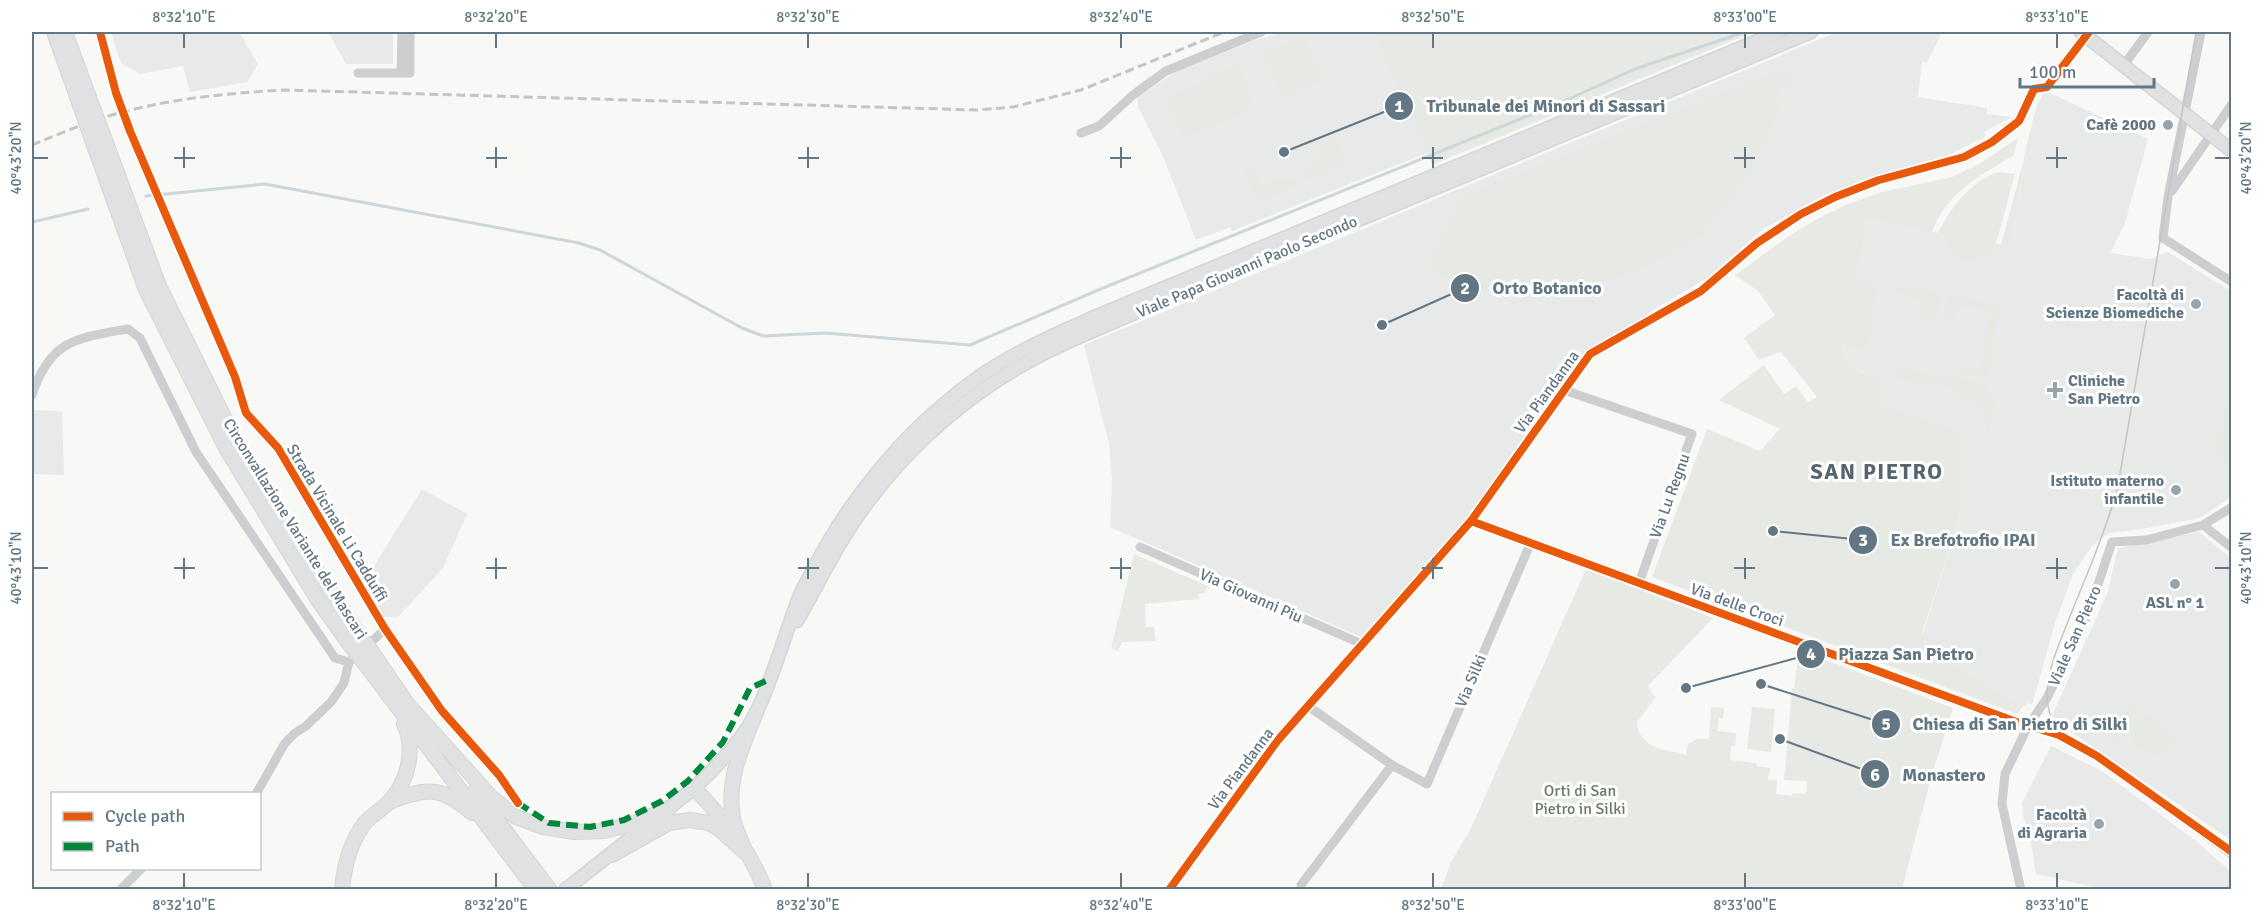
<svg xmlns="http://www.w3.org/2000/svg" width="2263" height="921" viewBox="0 0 2263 921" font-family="Signika,sans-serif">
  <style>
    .built { fill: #e7eae9 }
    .green { fill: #e7eae4 }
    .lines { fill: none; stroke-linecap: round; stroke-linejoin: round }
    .stream { stroke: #cdd6d9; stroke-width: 3 }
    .major-casing { stroke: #d5d6d7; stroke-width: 15 }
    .highway-casing { stroke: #d5d5d5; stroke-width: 16 }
    .minor { stroke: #cdcecf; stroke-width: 9 }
    .major { stroke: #e0e1e2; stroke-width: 12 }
    .highway { stroke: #e0e1e2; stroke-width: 14 }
    .tram { stroke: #c3c5c6; stroke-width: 1.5 }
    .rail { stroke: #c3c5c6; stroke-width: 3; stroke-dasharray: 9 4.5; stroke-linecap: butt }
    .highway-bridge-casing { stroke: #d5d5d5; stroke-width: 16; stroke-linecap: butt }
    .highway-bridge { stroke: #e0e1e2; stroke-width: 14 }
    .quiet { stroke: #00873e; stroke-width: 6; stroke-dasharray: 12 6; stroke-linecap: butt }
    .cycleway-casing { stroke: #fff; stroke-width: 11 }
    .cycleway { stroke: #e8590c; stroke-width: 8 }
    .ticks { fill: none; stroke: #627783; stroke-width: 2 }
    .poi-dot { fill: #96a4ac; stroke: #fff; stroke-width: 2 }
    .labels { text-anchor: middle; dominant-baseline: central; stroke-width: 6; stroke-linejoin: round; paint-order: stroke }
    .poi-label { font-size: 16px; font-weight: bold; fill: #627783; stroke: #fff; text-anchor: end }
    .street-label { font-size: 16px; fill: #627783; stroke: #fff }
    .park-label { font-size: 16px; fill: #677a62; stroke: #fff }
    .district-label { font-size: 22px; font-weight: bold; letter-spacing: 1.5px; fill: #55646e; stroke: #fff }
    .leader { fill: none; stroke: #627783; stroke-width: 2 }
    .callout-dot { fill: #627783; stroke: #fff; stroke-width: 2 }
    .mark-label { font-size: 18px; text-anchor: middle; font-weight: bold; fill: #fff }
    .callout-label { font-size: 18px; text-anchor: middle; font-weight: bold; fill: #627783; stroke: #fff; stroke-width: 6; stroke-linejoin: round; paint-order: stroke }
    .neatline { fill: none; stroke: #627783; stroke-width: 2 }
    .ticks-label { font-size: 15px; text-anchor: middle; fill: #627783 }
  </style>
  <rect width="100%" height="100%" fill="#f8f8f7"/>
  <path class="built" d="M 111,32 L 239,32 L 258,64 L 247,82 L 190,92 L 183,66 L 140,74 L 121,63 Z
    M 328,32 L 393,32 L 393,64 L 346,64 Z
    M 1288,32 L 1372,32 L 1427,153 L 1232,231 L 1230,227 L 1196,240 L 1162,154 L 1138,107 L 1138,97 L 1177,71 L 1261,38 Z
    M 1837,32 L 1942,32 L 1927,63 L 1922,62 L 1918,97 L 1987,108 L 1987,114 L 2012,117 L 1984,132 L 1986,136 L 1951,154 L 1824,195 L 1762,230 L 1706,279 L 1659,306 L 1588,357 L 1557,390 L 1471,513 L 1361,637 L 1110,527 L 1112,479 L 1109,444 L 1084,345 Z
    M 2044,90 L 2148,139 L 2124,226 L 2110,253 L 2150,259 L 2168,252 L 2231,291 L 2231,497 L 2200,518 L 2136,530 L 2108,533 L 2092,546 L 2073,574 L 2055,623 L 2032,705 L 2029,703 L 2023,706 L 1920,643 L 1955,532 L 1961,505 L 1879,404 L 1871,377 L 1852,367 L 1847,361 L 1842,347 L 1844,345 L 1868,220 L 2011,246 L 2028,140 L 2035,111 Z
    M 32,410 L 62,411 L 64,475 L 32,474 Z
    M 422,489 L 467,514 L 443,568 L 398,617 L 383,617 L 361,587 Z
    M 2199,532 L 2231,558 L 2231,840 L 2051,718 L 2108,592 L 2118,548 Z
    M 2051,746 L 2102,771 L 2197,842 L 2231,872 L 2231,889 L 2102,889 L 2036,874 L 2029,831 L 2023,816 L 2022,803 Z"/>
  <path class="green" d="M 1372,32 L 1753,32 L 1432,165 Z
    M 1304,36 L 1323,81 L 1282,98 L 1262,53 Z
    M 1243,62 L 1245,66 L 1240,68 L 1253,102 L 1250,111 L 1218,125 L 1200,79 Z
    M 1786,67 L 1794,84 L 1781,88 L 1777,99 L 1783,101 C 1769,135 1755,168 1733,197 C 1724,209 1713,218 1703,228 L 1707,233 C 1666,257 1621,283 1573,291 C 1554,295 1533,293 1514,292 C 1483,291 1462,287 1435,273 L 1432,256 L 1463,195 Z
    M 1199,83 L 1217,125 L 1183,139 L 1165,97 Z
    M 1334,124 L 1345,159 L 1344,165 L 1309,181 L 1302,174 L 1307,166 L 1322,159 L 1319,151 L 1315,152 L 1314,148 L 1331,138 Z
    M 2018,138 L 2014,155 C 1981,175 1946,193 1932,232 L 1868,220 L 1857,279 L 1878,283 L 1866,349 L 1844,345 L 1842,347 C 1847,366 1861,376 1880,377 L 1879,404 L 1958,430 L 1961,505 L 1955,532 L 1922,633 L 1924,636 L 1920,643 L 2023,706 L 2017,714 L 1652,577 L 1707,429 L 1760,451 L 1780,429 L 1719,400 L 1764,365 L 1784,394 L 1796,386 L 1808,402 L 1817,397 L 1781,352 L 1759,360 L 1744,338 L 1775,315 L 1758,291 L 1735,275 L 1786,238 L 1815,220 L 1846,205 L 1878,193 L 1952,177 L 1981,163 Z
    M 2028,140 L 2011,247 L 2001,245 L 2024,159 L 2026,146 Z
    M 1244,164 L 1259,171 L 1257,173 L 1261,185 L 1278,178 L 1284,180 L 1294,178 L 1297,186 L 1257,203 L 1242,167 Z
    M 1999,172 L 2015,174 L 1996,244 C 1979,270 1949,267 1944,234 L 1938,233 C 1950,209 1972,179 1999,172 Z
    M 1892,285 L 1942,293 L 1937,321 L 1919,318 L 1922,301 L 1904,298 L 1904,294 L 1891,292 Z
    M 1948,295 L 2001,304 L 1988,379 L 1954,373 L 1954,366 L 1979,370 L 1990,311 L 1958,306 L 1954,324 L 1944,322 Z
    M 2231,366 L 2231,473 C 2222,463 2213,452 2212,437 L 2220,438 Z
    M 1896,368 L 1988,383 L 1987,394 L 1996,396 L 1987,449 C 1987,432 1989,415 1974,405 C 1966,400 1960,396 1956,389 L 1894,379 Z
    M 1134,554 L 1208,586 L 1204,593 L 1198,594 L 1199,599 L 1145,604 L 1146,627 L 1154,627 L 1156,641 L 1122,642 L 1118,651 L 1111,648 Z
    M 1586,569 L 1713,618 L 1648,686 L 1652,691 L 1651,693 L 1656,697 L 1637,722 C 1639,749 1665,749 1686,755 L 1688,744 L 1697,739 L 1709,739 L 1711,707 L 1724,708 L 1723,718 L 1719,718 L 1717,731 L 1736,733 L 1735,746 L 1731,746 L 1730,760 L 1756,763 L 1757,766 L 1770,768 L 1768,779 L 1777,780 L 1776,794 L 1792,796 L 1792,793 L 1806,794 L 1807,781 L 1784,780 L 1792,688 L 1794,688 L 1799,650 L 1953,708 L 1931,778 L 1902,889 L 1441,889 L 1451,862 L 1471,828 Z
    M 2131,702 L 2138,707 L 2120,746 L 2107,736 Z
    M 1752,707 L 1775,709 L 1771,752 L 1747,749 Z
    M 2141,715 L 2149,715 L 2178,739 L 2164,756 L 2164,760 L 2133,746 L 2132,742 Z"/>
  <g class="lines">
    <path class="stream" d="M 146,196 L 265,184 L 579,243 L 600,250 L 742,328 L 763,336 L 825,333 L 970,345 L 1103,288 L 1562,102 L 1635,69 L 1745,32
      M 32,222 L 88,209"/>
    <g class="major-casing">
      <path id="major" d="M 2081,32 L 2232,151
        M 797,621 C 820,581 839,540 867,503 C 911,443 973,390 1039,356 C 1071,339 1106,326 1139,311 L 1811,32
        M 565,890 L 694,788 C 715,769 745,737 757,711 C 774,675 784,637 798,600 C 802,589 809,578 814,568 C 854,491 912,424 983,374 C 1017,351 1055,335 1092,318 L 1779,32"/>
    </g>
    <g class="highway-casing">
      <path id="highway" d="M 54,32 L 80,105
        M 65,32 L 90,100
        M 105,140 L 159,286 L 237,443 L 329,590 L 359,634
        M 94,145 L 146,290 L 226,448 L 318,600 L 348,642
        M 372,652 L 408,705
        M 362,660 L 536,890
        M 403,699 L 492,798 L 516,817 L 543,827 L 575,832 L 604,831 L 632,824 L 668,809
        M 694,788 C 723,818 750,849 765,890
        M 475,791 L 550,890
        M 390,802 C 427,787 441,786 472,813
        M 745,850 C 741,840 735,829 733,818 C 726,781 742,747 756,713
        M 612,855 L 669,823 L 690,820 L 709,823 L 718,828 L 747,854
        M 342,890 C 344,866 350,843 364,824 C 371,815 382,810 389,802 C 408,782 416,749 404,724"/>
    </g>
    <path class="minor" d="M 100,32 L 116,93 L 130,131 L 235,377 L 246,413 L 278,448 L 385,629 L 442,711 L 499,775 L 518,803
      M 2201,32 L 2168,197 L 2163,238 L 2232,282
      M 2124,65 L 2148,32
      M 358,73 L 410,73 L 410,32
      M 401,73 L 402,32
      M 1081,133 L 1099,126 L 1133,95 L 1166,71 L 1261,32
      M 2172,191 L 2232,104
      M 1564,390 L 1692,434 L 1639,583
      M 32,395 C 50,340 76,338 128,329 L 140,338 L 196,452 L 335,658 L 349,662
      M 1471,521 L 2019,723 L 2059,735 L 2097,756 L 2232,852
      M 2203,525 L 2232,548
      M 1140,547 L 1362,644
      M 365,648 L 385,629
      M 1308,706 L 1392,765 L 1427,784 L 1531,542
      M 256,794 L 285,743 L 295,733 L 306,726 L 331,702 L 344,683 L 349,662 L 352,659
      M 1301,885 L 1392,765
      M 120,890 L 142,868
      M 1169,890 L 1278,740 L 1471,521 L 1590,354 L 1701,291 L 1757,243 L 1801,214 L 1835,197 L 1879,180 L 1964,157 L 1992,142 L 2019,121 L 2034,89 L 2047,87 L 2089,32
      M 2021,890 L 2002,804 L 2005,774 L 2028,726 L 2047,698 L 2089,612 L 2112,542 L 2146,540 L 2203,525 L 2232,507"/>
    <use href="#major" class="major"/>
    <use href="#highway" class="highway"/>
    <path class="tram" d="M 2196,32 L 2117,491 C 2104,534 2087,575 2070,616 C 2061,640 2049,665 2047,690 C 2046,705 2049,717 2058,729 L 2232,859"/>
    <path class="rail" d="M 32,145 C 61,133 92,120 123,112 C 176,98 230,93 285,90 L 977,110 L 1013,107 L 1081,90 L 1224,32"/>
    <g class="highway-bridge-casing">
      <path id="highway-bridge" d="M 90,100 L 105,140
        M 80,105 L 94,145
        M 359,634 L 372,652
        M 348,642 L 362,660"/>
    </g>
    <use href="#highway-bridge" class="highway-bridge"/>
    <path class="quiet" d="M 518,803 L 549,823 L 590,827 L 624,820 L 662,801 L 688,781 L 723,742 L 750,688 L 770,679"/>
    <g class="cycleway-casing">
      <path id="cycleway" d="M 100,32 L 116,93 L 130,131 L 235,377 L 246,413 L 278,448 L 385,629 L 442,711 L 499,775 L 518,803
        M 1471,521 L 2019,723 L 2059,735 L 2097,756 L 2232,852
        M 1169,890 L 1278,740 L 1471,521 L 1590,354 L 1701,291 L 1757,243 L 1801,214 L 1835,197 L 1879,180 L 1964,157 L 1992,142 L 2019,121 L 2034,89 L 2047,87 L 2089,32"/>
    </g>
    <use href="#cycleway" class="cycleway"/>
  </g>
  <path class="ticks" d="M 184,33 L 184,48M 496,33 L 496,48M 808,33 L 808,48M 1121,33 L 1121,48M 1433,33 L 1433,48M 1745,33 L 1745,48M 2057,33 L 2057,48M 184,147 L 184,168M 496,147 L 496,168M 808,147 L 808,168M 1121,147 L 1121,168M 1433,147 L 1433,168M 1745,147 L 1745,168M 2057,147 L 2057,168M 33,158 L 48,158M 174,158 L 195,158M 486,158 L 507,158M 798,158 L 819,158M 1110,158 L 1131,158M 1422,158 L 1443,158M 1734,158 L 1755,158M 2046,158 L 2067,158M 2215,158 L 2230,158M 184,558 L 184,579M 496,558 L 496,579M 808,558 L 808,579M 1121,558 L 1121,579M 1433,558 L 1433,579M 1745,558 L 1745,579M 2057,558 L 2057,579M 33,568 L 48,568M 174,568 L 195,568M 486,568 L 507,568M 798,568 L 819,568M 1110,568 L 1131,568M 1422,568 L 1443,568M 1734,568 L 1755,568M 2046,568 L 2067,568M 2215,568 L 2230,568M 184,873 L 184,888M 496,873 L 496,888M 808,873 L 808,888M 1121,873 L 1121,888M 1433,873 L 1433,888M 1745,873 L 1745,888M 2057,873 L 2057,888"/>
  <g class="poi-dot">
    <circle cx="2168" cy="125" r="6"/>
    <circle cx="2196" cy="304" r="6"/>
    <path d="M2052 381h6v6h6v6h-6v6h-6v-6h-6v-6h6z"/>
    <circle cx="2176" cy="490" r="6"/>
    <circle cx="2175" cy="584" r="6"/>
    <circle cx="2099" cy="824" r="6"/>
  </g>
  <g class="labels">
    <g class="poi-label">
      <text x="2156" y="125">Cafè 2000</text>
      <text x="2184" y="295">Facoltà di<tspan x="2184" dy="18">Scienze Biomediche</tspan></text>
      <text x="2068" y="381" text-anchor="start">Cliniche<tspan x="2068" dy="18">San Pietro</tspan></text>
      <text x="2164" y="481">Istituto materno<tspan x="2164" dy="18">infantile</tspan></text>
      <text x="2175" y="603" text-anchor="middle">ASL n° 1</text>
      <text x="2087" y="815">Facoltà<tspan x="2087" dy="18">di Agraria</tspan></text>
    </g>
    <g class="street-label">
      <text transform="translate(1247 267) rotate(-23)">Viale Papa Giovanni Paolo Secondo</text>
      <text transform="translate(1547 392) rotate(-54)">Via Piandanna</text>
      <text transform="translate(1670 496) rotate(-70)">Via Lu Regnu</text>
      <text transform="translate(337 523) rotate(59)">Strada Vicinale Li Cadduffi</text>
      <text transform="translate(295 529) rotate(58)">Circonvallazione Variante del Mascari</text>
      <text transform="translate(1251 596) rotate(24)">Via Giovanni Piu</text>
      <text transform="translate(1737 605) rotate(20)">Via delle Croci</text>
      <text transform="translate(2075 636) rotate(-66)">Viale San Pietro</text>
      <text transform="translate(1471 681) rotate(-67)">Via Silki</text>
      <text transform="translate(1241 769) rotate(-53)">Via Piandanna</text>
    </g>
    <g class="park-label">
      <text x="1580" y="791">Orti di San<tspan x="1580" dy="18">Pietro in Silki</tspan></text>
    </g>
    <g class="district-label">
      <text x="1877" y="471">SAN PIETRO</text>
    </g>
  </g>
  <path class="leader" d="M1284 152L1399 106M1382 325L1465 288M1773 531L1863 540M1686 688L1811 654M1761 684L1886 724M1780 739L1875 774"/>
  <g class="callout-dot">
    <circle cx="1284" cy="152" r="6"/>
    <circle cx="1382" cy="325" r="6"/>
    <circle cx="1773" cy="531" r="6"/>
    <circle cx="1686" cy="688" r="6"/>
    <circle cx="1761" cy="684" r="6"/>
    <circle cx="1780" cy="739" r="6"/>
    <circle cx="1399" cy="106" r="15"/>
    <circle cx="1465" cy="288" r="15"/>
    <circle cx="1863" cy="540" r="15"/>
    <circle cx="1811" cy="654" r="15"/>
    <circle cx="1886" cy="724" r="15"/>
    <circle cx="1875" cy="774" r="15"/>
  </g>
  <g class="mark-label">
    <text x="1399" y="112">1</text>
    <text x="1465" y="294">2</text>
    <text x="1863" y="546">3</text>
    <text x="1811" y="660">4</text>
    <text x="1886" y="730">5</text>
    <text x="1875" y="781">6</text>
  </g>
  <g class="callout-label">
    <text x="1546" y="112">Tribunale dei Minori di Sassari</text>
    <text x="1547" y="294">Orto Botanico</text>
    <text x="1963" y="546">Ex Brefotrofio IPAI</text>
    <text x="1906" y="660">Piazza San Pietro</text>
    <text x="2020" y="730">Chiesa di San Pietro di Silki</text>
    <text x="1944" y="781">Monastero</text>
  </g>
  <rect width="2263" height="921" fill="none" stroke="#ffffff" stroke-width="66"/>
  <rect x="51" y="792" width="210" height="78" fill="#ffffff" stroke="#c0c9cd" stroke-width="1.5"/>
  <rect x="63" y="812" width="30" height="9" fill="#e8590c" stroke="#c0c9cd" stroke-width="1.5"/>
  <text x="105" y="822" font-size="18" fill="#627783">Cycle path</text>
  <rect x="63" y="842" width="30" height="9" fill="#00873e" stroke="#c0c9cd" stroke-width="1.5"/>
  <text x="105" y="852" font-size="18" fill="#627783">Path</text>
  <path d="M2020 78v9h134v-9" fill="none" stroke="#627783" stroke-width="3"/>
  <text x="2029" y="78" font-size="18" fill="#627783" stroke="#ffffff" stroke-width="4.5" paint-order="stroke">100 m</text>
  <rect x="33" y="33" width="2197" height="855" class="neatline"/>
  <g class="ticks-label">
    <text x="184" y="22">8°32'10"E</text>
    <text x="496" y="22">8°32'20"E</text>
    <text x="808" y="22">8°32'30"E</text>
    <text x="1121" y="22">8°32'40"E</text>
    <text x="1433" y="22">8°32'50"E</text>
    <text x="1745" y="22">8°33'00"E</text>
    <text x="2057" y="22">8°33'10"E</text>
    <text transform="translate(16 158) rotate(-90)" y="5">40°43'20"N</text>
    <text transform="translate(2246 158) rotate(-90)" y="5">40°43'20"N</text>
    <text transform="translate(16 568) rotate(-90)" y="5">40°43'10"N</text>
    <text transform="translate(2246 568) rotate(-90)" y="5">40°43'10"N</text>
    <text x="184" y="910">8°32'10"E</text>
    <text x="496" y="910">8°32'20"E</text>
    <text x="808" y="910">8°32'30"E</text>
    <text x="1121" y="910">8°32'40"E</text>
    <text x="1433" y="910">8°32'50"E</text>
    <text x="1745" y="910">8°33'00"E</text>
    <text x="2057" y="910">8°33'10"E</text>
  </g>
</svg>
